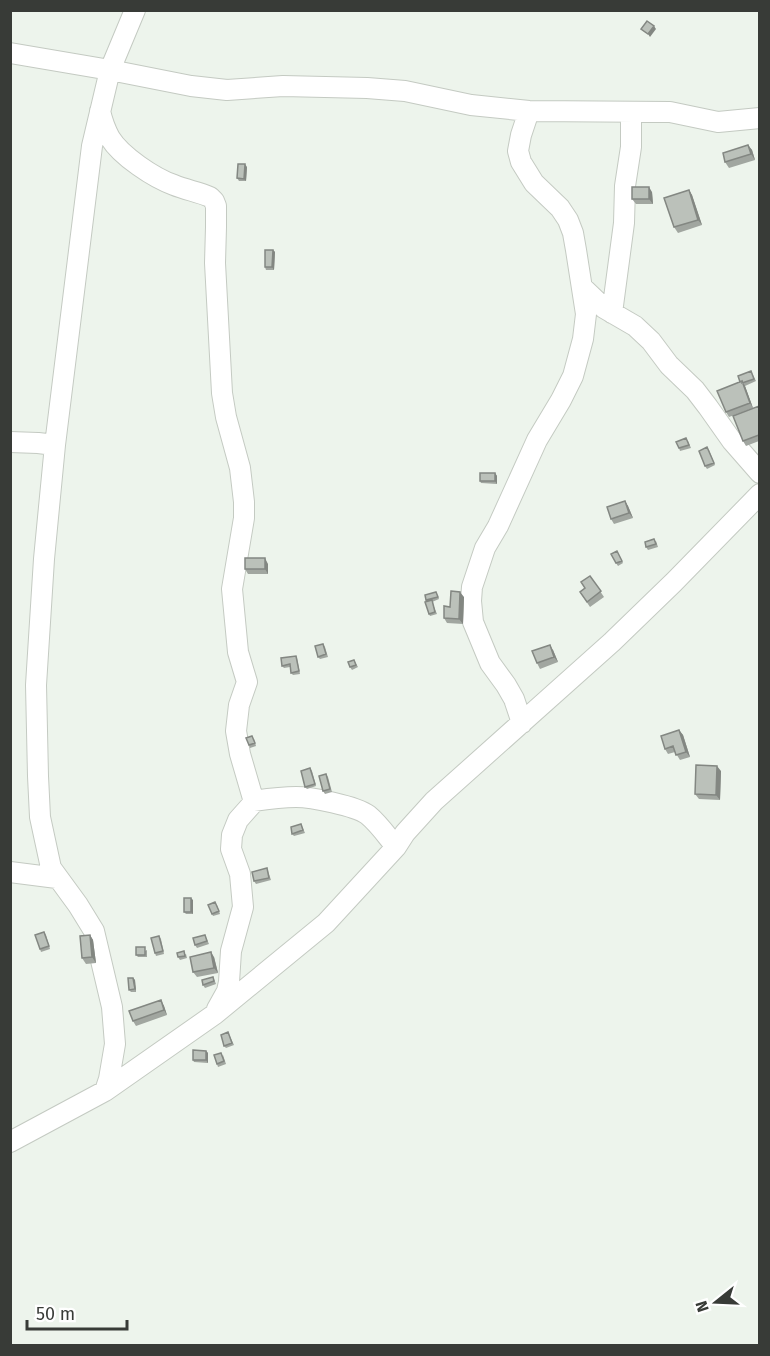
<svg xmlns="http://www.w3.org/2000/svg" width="770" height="1356" viewBox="0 0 770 1356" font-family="'Fira Sans',sans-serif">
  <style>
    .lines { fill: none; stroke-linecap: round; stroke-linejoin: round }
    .minor-casing { stroke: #c4cac2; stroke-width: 22 }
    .minor { stroke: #fff; stroke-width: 20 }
    .wall { fill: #a1a6a0 }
    .shaded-wall { fill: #838782 }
    .building { fill: #bbc1ba; stroke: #838782; stroke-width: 1.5 }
  </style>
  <rect width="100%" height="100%" fill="#edf4ec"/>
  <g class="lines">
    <g class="minor-casing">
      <path id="minor" d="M 10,53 L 110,70 L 191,86 L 227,90 L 283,86 L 367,88 L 405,91 L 471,105 L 529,111 L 670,112 L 718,122 L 760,118
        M 100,111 C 102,120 105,129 110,138 C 121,156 154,178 174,185 C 186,190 199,192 210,197 L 214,201 L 216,206 L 216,227 L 215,263 L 222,393 L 226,417 L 240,468 L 244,502 L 244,518 L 232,589 L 238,652 L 247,682 L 239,705 L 236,731 L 240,754 L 254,802 L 238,820 L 232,835 L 231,849 L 240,874 L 243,907 L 231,951 L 229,982 L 227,991 L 217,1009
        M 582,287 L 604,308 L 635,326 L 651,341 L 669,365 L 695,390 L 708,407 L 732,441 L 760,473
        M 612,313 L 624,223 L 625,186 L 631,147 L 631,112
        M 10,442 L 38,443 L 55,445
        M 522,723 L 514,699 L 506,685 L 490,663 L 473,622 L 471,601 L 472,587 L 485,548 L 498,526 L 537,440 L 561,400 L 573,376 L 583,339 L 586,314 L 576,250 L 573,233 L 568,220 L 560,208 L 534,183 L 521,162 L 518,151 L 521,135 L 529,111
        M 253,801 C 267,799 282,797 296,797 C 311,797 356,806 368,815 C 379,824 387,836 396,847
        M 10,872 L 57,878
        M 105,1091 L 109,1079 L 115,1044 L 112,1007 L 94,931 L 78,905 L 51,868 L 40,817 L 38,776 L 36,685 L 44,559 L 55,445 L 92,146 L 110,70 L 135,10
        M 10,1142 L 105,1091 L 215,1014 L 326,923 L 396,847 L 405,833 L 434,801 L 612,642 L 674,582 L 760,494"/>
    </g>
    <use href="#minor" class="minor"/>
  </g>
  <path class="wall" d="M 748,145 L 752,150 L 755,160 L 729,168 L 725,162 Z
    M 247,167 L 246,181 L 239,181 L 237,178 Z
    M 689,190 L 692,195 L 702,225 L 678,233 L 674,227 Z
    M 652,192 L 653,204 L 636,204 L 632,199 Z
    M 273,250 L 275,252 L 274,270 L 266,270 L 265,267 Z
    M 751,371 L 756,381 L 745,386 L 753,408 L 729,417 L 726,412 L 740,382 Z
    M 759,406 L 759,441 L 746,446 L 743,441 Z
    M 688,441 L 691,448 L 680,451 L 679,448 Z
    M 709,450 L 715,465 L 707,469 L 705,466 Z
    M 495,473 L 497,476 L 497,484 L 481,483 L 480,481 Z
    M 625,501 L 628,506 L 633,518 L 614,524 L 611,519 Z
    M 656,541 L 658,547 L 648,550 L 646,547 Z
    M 618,554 L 623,563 L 618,566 L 616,563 Z
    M 268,564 L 268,574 L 248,574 L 245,569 Z
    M 590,576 L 604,597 L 590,607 L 580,592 L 585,588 Z
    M 436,592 L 439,599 L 432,602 L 437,614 L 430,616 L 429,614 L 426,600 Z
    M 464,597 L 463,624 L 447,623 L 444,618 L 450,607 Z
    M 323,644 L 325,647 L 328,657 L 320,659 L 318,657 Z
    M 553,650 L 558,662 L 540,669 L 537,663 Z
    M 296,656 L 297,658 L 300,674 L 293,675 L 291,673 L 290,667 L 284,668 L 282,666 Z
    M 354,660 L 358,667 L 352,670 L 350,667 Z
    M 679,730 L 683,735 L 690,757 L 680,760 L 675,752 L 668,754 L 665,749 Z
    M 254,739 L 256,746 L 250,748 L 249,745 Z
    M 310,768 L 312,771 L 316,786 L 307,789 L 305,787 Z
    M 721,771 L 720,800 L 699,799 L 695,794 Z
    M 326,774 L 328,777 L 332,792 L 325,794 L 323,791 Z
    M 301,824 L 305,833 L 294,836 L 292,834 Z
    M 267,868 L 271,880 L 256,884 L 254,881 Z
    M 193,900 L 193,914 L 186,914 L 184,912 Z
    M 217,905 L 220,914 L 213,916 L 212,914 Z
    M 44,932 L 46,935 L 50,949 L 41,952 L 40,949 Z
    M 90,935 L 93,940 L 96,963 L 86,964 L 82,958 Z
    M 205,935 L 209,944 L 197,948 L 195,945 Z
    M 159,936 L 161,939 L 164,954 L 156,956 L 155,953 Z
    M 147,950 L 147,957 L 138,957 L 136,955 Z
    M 186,954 L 187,958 L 180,960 L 178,957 Z
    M 214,957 L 218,973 L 197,977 L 193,972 Z
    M 133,978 L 135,980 L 136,992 L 131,992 L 129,990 Z
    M 214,979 L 216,984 L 205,988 L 203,985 Z
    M 161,1000 L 164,1006 L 167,1015 L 136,1026 L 133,1021 Z
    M 228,1032 L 234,1045 L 226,1048 L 224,1046 Z
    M 206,1051 L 208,1053 L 208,1063 L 194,1062 L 193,1060 Z
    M 223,1055 L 226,1064 L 218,1067 L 217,1064 Z"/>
  <path class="shaded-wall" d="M 654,26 L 656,29 L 650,37 L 648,34 Z
    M 748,145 L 752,150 L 755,160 L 751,154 Z
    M 245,164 L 247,167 L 246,181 L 244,179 Z
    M 649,187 L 652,192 L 653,204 L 649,199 Z
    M 689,190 L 692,195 L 702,225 L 698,220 Z
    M 273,250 L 275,252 L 274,270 L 272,267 Z
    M 742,381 L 745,386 L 753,408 L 750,403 Z
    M 495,473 L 497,476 L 497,484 L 495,481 Z
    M 625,501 L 628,506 L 633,518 L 629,513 Z
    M 265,558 L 268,564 L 268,574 L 265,569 Z
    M 460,592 L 464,597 L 463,624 L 459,619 Z
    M 550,645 L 553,650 L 558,662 L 554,657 Z
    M 679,730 L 683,735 L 690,757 L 686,752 Z
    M 717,766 L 721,771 L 720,800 L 716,795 Z
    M 191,898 L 193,900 L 193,914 L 191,912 Z
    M 90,935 L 93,940 L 96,963 L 92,957 Z
    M 211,952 L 214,957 L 218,973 L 214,968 Z
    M 133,978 L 135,980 L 136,992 L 135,989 Z
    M 161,1000 L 164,1006 L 167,1015 L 164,1010 Z
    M 206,1051 L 208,1053 L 208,1063 L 206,1060 Z"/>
  <path class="building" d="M 647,21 L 654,26 L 648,34 L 641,29 Z
    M 748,145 L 751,154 L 725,162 L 723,153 Z
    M 238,164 L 245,164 L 244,179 L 237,178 Z
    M 632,187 L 649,187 L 649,199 L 632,199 Z
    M 689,190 L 698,220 L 674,227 L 664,198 Z
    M 265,250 L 273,250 L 272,267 L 265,267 Z
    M 751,371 L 754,379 L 742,383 L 742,381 L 740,382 L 738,376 Z
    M 742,381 L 750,403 L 726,412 L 717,391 Z
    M 759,406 L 759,435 L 743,441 L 733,416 Z
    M 686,438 L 689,445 L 679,448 L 676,442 Z
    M 707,447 L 714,463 L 705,466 L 699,451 Z
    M 480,473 L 495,473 L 495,481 L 480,481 Z
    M 625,501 L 629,513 L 611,519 L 607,507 Z
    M 654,539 L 656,544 L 646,547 L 645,542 Z
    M 617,551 L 622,561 L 616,563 L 611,554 Z
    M 245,558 L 265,558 L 265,569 L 245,569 Z
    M 590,576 L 601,591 L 587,602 L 580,592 L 585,588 L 581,582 Z
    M 451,591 L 460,592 L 459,619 L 444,618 L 444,606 L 450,607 Z
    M 436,592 L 438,597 L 426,600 L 425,595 Z
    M 432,600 L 435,612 L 429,614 L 425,602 Z
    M 323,644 L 326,654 L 318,657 L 315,646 Z
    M 550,645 L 554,657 L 537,663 L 532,651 Z
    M 296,656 L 299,671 L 291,673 L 290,664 L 282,666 L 281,658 Z
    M 354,660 L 356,665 L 350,667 L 348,662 Z
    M 679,730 L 686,752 L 676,755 L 673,746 L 665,749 L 661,736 Z
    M 252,736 L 255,743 L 249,745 L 246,738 Z
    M 696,765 L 717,766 L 716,795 L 695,794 Z
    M 310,768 L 315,784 L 305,787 L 301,771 Z
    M 326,774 L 330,789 L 323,791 L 319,776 Z
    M 301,824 L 303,830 L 292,834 L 291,827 Z
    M 267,868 L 269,878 L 254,881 L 252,872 Z
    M 184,898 L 191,898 L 191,912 L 184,912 Z
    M 215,902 L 219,911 L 212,914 L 208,905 Z
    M 44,932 L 49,946 L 40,949 L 35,935 Z
    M 90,935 L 92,957 L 82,958 L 80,936 Z
    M 205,935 L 207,941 L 195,945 L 193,938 Z
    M 159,936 L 163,951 L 155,953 L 151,938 Z
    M 136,947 L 145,947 L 145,955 L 136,955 Z
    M 184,951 L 185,956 L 178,957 L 177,953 Z
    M 211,952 L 214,968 L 193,972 L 190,957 Z
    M 213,977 L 214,981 L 203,985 L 202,980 Z
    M 128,978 L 133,978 L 135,989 L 129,990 Z
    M 161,1000 L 164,1010 L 133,1021 L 129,1011 Z
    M 228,1032 L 232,1043 L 224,1046 L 221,1035 Z
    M 193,1050 L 206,1051 L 206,1060 L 193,1060 Z
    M 221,1053 L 224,1061 L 217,1064 L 214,1055 Z"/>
  <rect width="770" height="1356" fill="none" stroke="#383b37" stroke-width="24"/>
  <g transform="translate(716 1302) rotate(252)" stroke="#ffffff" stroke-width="4.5" paint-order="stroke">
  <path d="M0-4.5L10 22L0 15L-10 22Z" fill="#383b37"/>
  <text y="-9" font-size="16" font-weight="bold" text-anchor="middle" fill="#383b37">N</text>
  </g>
  <path d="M27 1320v9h100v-9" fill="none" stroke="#383b37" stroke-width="3"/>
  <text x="36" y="1320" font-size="18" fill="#383b37" stroke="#ffffff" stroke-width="4.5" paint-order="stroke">50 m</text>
</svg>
